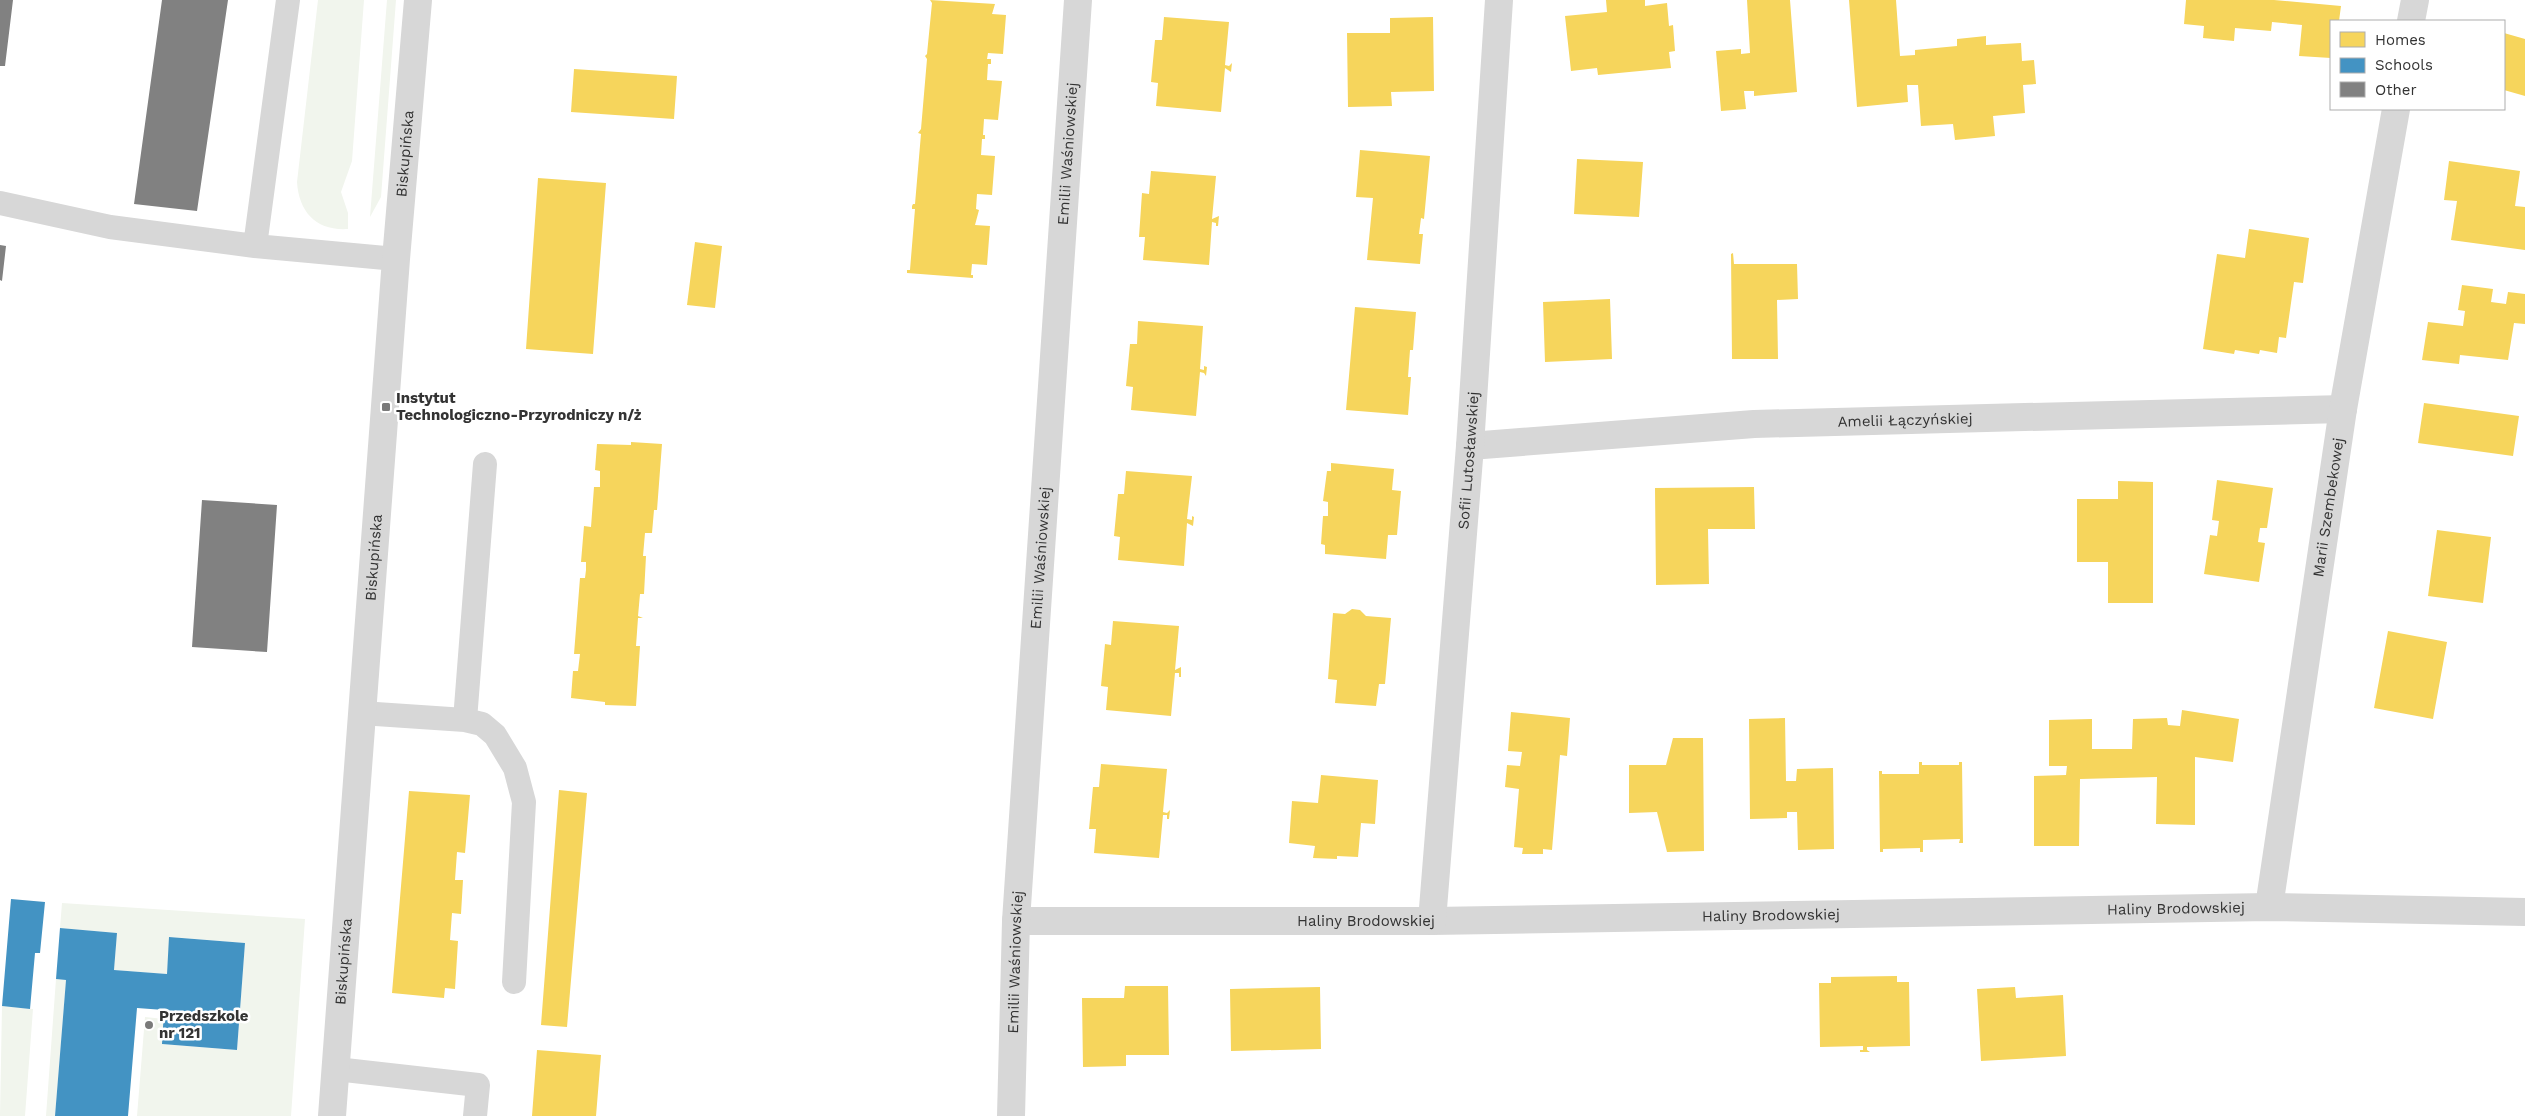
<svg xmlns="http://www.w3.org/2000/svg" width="2525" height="1116" viewBox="0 0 2525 1116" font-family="'Work Sans',sans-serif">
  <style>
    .green { fill: #f1f5ed }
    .homes { fill: #f6d55c }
    .schools { fill: #4393c3 }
    .building { fill: #818181 }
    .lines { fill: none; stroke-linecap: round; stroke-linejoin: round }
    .service { stroke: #d7d7d7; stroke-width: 24 }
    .minor { stroke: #d7d7d7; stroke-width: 28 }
    .tertiary { stroke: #d7d7d7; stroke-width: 28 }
    .poi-dot { fill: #7a7a7a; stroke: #fff; stroke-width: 2 }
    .labels { text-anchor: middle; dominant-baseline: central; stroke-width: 5; stroke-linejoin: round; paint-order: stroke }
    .street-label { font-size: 15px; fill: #333; stroke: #fff }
    .poi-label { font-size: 15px; font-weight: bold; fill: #333; stroke: #fff; text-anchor: start }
  </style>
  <rect width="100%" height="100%" fill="#fff"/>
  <path class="green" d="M 318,0 L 364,0 L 352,161 L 341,192 L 348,213 L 348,229 C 317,231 299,213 297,182 Z
    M 387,0 L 396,0 L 381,197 L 370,217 Z
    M 62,903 L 305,919 L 291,1116 L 137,1116 L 145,1017 L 164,1019 L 162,1044 L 237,1050 L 245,943 L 170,937 L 167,974 L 114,970 L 117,933 L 60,928 Z
    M 56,979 L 66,980 L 55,1116 L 46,1116 Z
    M 2,1006 L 33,1009 L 25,1116 L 0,1116 Z"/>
  <path class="homes" d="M 930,0 L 995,4 L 992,14 L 1006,15 L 1003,54 L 988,53 L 987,59 L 991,59 L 991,64 L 988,64 L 987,80 L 1002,81 L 998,120 L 984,119 L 983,135 L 985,135 L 985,139 L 982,139 L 981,155 L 995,156 L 992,195 L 977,194 L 976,209 L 979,210 L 975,225 L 990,226 L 987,265 L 972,264 L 971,275 L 973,275 L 973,278 L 907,273 L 907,270 L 910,270 L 915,209 L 912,209 L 912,206 L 913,204 L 915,204 L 921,134 L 918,133 L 921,129 L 927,59 L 925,56 L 927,54 L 932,3 Z
    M 1606,0 L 1645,0 L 1645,6 L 1667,3 L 1669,26 L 1673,25 L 1675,51 L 1669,52 L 1671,68 L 1598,75 L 1597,68 L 1571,71 L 1565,16 L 1607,12 Z
    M 1747,0 L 1790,0 L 1797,92 L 1754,96 L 1754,91 L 1744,91 L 1746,109 L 1721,111 L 1716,51 L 1741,49 L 1741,54 L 1750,53 Z
    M 1849,0 L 1896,0 L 1900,56 L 1915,55 L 1915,50 L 1957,46 L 1957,39 L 1986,36 L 1986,45 L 2021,43 L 2022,61 L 2034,60 L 2036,84 L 2023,85 L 2025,113 L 1993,116 L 1995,136 L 1955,140 L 1953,124 L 1921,126 L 1918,85 L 1907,85 L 1908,102 L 1857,107 Z
    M 2186,0 L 2274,0 L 2341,6 L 2339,21 L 2331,21 L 2331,58 L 2299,56 L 2302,25 L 2272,22 L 2271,31 L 2235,28 L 2234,41 L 2203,38 L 2204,26 L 2184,24 Z
    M 1164,17 L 1229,22 L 1225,65 L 1229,66 L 1232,63 L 1231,72 L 1225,68 L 1221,112 L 1156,106 L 1158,83 L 1151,82 L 1155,40 L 1162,40 Z
    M 1433,17 L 1434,91 L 1391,92 L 1392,106 L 1348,107 L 1347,33 L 1390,33 L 1390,18 Z
    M 2504,33 L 2525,39 L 2525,96 L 2504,90 Z
    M 574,69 L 677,76 L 674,119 L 571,112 Z
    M 1360,150 L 1430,156 L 1424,219 L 1421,218 L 1419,234 L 1423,234 L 1420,264 L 1367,260 L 1373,198 L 1356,197 Z
    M 1577,159 L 1643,162 L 1639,217 L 1574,214 Z
    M 2449,161 L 2520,171 L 2515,206 L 2525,207 L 2525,250 L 2451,240 L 2457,201 L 2444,200 Z
    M 1151,171 L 1216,176 L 1212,219 L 1219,216 L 1218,226 L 1216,226 L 1216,223 L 1212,222 L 1209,265 L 1143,260 L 1145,237 L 1139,237 L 1142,193 L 1149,194 Z
    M 538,178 L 606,183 L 593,354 L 526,349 Z
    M 2249,229 L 2309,238 L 2303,283 L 2294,282 L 2286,338 L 2279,337 L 2277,353 L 2260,350 L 2259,354 L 2235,350 L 2234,354 L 2203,349 L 2217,254 L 2245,258 Z
    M 695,242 L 722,246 L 715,308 L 687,305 Z
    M 1733,253 L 1734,264 L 1797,264 L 1798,299 L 1777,300 L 1778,359 L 1732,359 L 1731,254 Z
    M 2462,285 L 2493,289 L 2491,302 L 2506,304 L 2508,292 L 2525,294 L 2525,324 L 2514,323 L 2508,360 L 2460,355 L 2459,364 L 2422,360 L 2428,322 L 2463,326 L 2465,311 L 2458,310 Z
    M 1610,299 L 1612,359 L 1545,362 L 1543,302 Z
    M 1355,307 L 1416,312 L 1413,350 L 1410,350 L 1408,377 L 1411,377 L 1408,415 L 1346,410 Z
    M 1138,321 L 1203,326 L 1200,369 L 1204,370 L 1204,366 L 1207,367 L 1206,376 L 1204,373 L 1200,372 L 1196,416 L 1131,410 L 1133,387 L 1126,386 L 1130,344 L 1137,344 Z
    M 2424,403 L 2519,416 L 2513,456 L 2418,443 Z
    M 631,442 L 662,444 L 657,510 L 654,510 L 652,533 L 645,533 L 643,556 L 646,556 L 644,594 L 640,594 L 638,616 L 643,618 L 638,618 L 636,646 L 640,646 L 636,706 L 605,705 L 605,702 L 571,698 L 573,671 L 578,671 L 580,654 L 574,654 L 580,578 L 585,578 L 586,570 L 586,562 L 581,562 L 584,526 L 591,527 L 594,487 L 600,487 L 600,471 L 595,470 L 597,444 L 631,445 Z
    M 1331,463 L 1394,469 L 1392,490 L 1401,491 L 1397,535 L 1388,535 L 1386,559 L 1325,554 L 1325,545 L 1321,544 L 1323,516 L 1328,516 L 1328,502 L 1323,501 L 1327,471 L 1331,471 Z
    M 1126,471 L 1192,476 L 1187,519 L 1192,520 L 1192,516 L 1194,517 L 1193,526 L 1187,523 L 1184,566 L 1118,560 L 1120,537 L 1114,536 L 1118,494 L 1124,494 Z
    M 2217,480 L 2273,488 L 2267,528 L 2260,528 L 2258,542 L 2265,543 L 2259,582 L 2204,574 L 2210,535 L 2217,536 L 2219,521 L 2212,520 Z
    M 2118,481 L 2153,482 L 2153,603 L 2108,603 L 2108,562 L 2077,562 L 2077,499 L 2118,499 Z
    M 1754,487 L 1755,529 L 1708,529 L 1709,584 L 1656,585 L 1655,488 Z
    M 2437,530 L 2491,537 L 2483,603 L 2428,596 Z
    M 1352,609 L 1360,610 L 1366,616 L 1391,618 L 1385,684 L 1379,684 L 1376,706 L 1335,703 L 1337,680 L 1328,679 L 1333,613 L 1345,614 Z
    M 1113,621 L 1179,626 L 1175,670 L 1181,667 L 1181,677 L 1179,677 L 1179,673 L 1175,673 L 1171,716 L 1106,710 L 1108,687 L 1101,686 L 1105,644 L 1111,645 Z
    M 2388,631 L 2447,642 L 2433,719 L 2374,708 Z
    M 2182,710 L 2239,719 L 2233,762 L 2195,757 L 2195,825 L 2156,824 L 2157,777 L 2080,779 L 2079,846 L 2034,846 L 2034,776 L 2066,775 L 2067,766 L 2049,766 L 2049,720 L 2092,719 L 2092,749 L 2132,749 L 2133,719 L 2167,718 L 2168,725 L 2180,726 Z
    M 1511,712 L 1570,718 L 1567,756 L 1560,755 L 1552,850 L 1543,849 L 1543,854 L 1522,854 L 1523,848 L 1514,847 L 1519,789 L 1505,787 L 1507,765 L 1520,766 L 1522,752 L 1508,751 Z
    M 1785,718 L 1786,781 L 1796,781 L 1797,769 L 1833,768 L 1834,849 L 1798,850 L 1797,812 L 1787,812 L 1787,818 L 1750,819 L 1749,719 Z
    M 1673,738 L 1703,738 L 1704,851 L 1667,852 L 1657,812 L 1629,813 L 1629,765 L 1666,765 Z
    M 1919,762 L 1922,762 L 1922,765 L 1959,765 L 1959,762 L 1962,762 L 1963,843 L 1959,843 L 1960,839 L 1923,840 L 1923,852 L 1920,852 L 1920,848 L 1883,849 L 1883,852 L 1880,852 L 1879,771 L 1882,771 L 1882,774 L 1919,774 Z
    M 1101,764 L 1167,769 L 1163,812 L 1167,813 L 1170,810 L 1169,819 L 1167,819 L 1167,815 L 1163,815 L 1159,858 L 1094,853 L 1096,829 L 1089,829 L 1093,787 L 1099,787 Z
    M 1321,775 L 1378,780 L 1375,824 L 1361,823 L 1358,857 L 1337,856 L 1337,859 L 1313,858 L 1315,846 L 1289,843 L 1292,801 L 1318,803 Z
    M 559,790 L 587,793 L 567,1027 L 541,1025 Z
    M 409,791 L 470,795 L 465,853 L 457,852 L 455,880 L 463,880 L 461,914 L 452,913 L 450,940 L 458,941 L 455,989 L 445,988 L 444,998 L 392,993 Z
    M 1897,976 L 1897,982 L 1909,982 L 1910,1046 L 1867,1047 L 1867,1050 L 1870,1052 L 1860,1052 L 1860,1050 L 1863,1050 L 1863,1046 L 1820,1047 L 1819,983 L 1831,983 L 1831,977 Z
    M 1125,986 L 1168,986 L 1169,1055 L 1126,1055 L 1126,1066 L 1083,1067 L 1082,998 L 1124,998 Z
    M 1320,987 L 1321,1049 L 1231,1051 L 1230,989 Z
    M 2015,987 L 2016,998 L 2063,995 L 2066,1056 L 1981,1061 L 1977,989 Z
    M 537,1050 L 601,1055 L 596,1116 L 532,1116 Z"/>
  <path class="schools" d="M 11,899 L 45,902 L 40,953 L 35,953 L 30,1009 L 2,1006 Z
    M 60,928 L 117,933 L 114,970 L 167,974 L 169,937 L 245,943 L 237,1050 L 162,1044 L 164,1010 L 137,1008 L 128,1116 L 55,1116 L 66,980 L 56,979 Z"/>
  <path class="building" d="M 0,0 L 13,0 L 5,66 L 0,66 Z
    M 162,0 L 228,0 L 197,211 L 134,204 Z
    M 0,245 L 6,246 L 2,281 L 0,280 Z
    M 202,500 L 277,505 L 267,652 L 192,647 Z"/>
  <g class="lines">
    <path class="service" d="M 0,203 L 110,227 L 255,246 L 396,259
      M 255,246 L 288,0
      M 361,713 L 465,720 L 485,464
      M 465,720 L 482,724 L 495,735 L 515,768 L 524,802 L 514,982
      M 336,1069 L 478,1085 L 475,1116"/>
    <g class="minor">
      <path d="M 2411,21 L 2415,0"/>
      <path id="s1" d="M 1470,446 L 1754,424 L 2343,409"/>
      <path id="s2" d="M 2269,907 L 2343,409 L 2396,109"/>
      <path id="s3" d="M 1016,921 L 1432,921 L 2269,907 L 2525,912"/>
      <path id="s4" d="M 1432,921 L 1470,446 L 1499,0"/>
      <path id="s5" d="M 1011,1116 L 1016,921 L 1078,0"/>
    </g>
    <path class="tertiary" id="s6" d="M 332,1116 L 396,259 L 418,0"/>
  </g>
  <g class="poi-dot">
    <rect x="381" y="402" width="10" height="10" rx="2.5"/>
    <circle cx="149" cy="1025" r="5"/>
  </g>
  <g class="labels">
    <g class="street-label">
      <text stroke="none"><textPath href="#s6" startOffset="965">Biskupińska</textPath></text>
      <text stroke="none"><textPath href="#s5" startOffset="964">Emilii Waśniowskiej</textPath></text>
      <text stroke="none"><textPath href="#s1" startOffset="436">Amelii Łączyńskiej</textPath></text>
      <text stroke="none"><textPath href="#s4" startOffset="462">Sofii Lutosławskiej</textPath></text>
      <text stroke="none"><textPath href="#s2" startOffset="404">Marii Szembekowej</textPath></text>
      <text stroke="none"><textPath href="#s6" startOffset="560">Biskupińska</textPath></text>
      <text stroke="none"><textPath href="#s5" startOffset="559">Emilii Waśniowskiej</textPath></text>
      <text stroke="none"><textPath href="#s3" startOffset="1160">Haliny Brodowskiej</textPath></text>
      <text stroke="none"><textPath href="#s3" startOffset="755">Haliny Brodowskiej</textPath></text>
      <text stroke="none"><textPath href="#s3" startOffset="350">Haliny Brodowskiej</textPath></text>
      <text stroke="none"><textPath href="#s6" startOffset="155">Biskupińska</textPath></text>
      <text stroke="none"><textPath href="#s5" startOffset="154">Emilii Waśniowskiej</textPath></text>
    </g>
    <g class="poi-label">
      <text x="396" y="398">Instytut<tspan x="396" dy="17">Technologiczno-Przyrodniczy n/ż</tspan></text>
      <text x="159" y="1016">Przedszkole<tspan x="159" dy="17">nr 121</tspan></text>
    </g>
  </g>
  <rect x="2330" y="20" width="175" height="90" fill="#ffffff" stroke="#adadad"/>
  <rect x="2340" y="32" width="25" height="15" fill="#f6d55c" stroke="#adadad"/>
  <text x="2375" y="45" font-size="15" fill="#333333">Homes</text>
  <rect x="2340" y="58" width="25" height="15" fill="#4393c3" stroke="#adadad"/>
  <text x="2375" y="70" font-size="15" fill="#333333">Schools</text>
  <rect x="2340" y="82" width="25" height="15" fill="#818181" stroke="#adadad"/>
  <text x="2375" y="95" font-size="15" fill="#333333">Other</text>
</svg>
